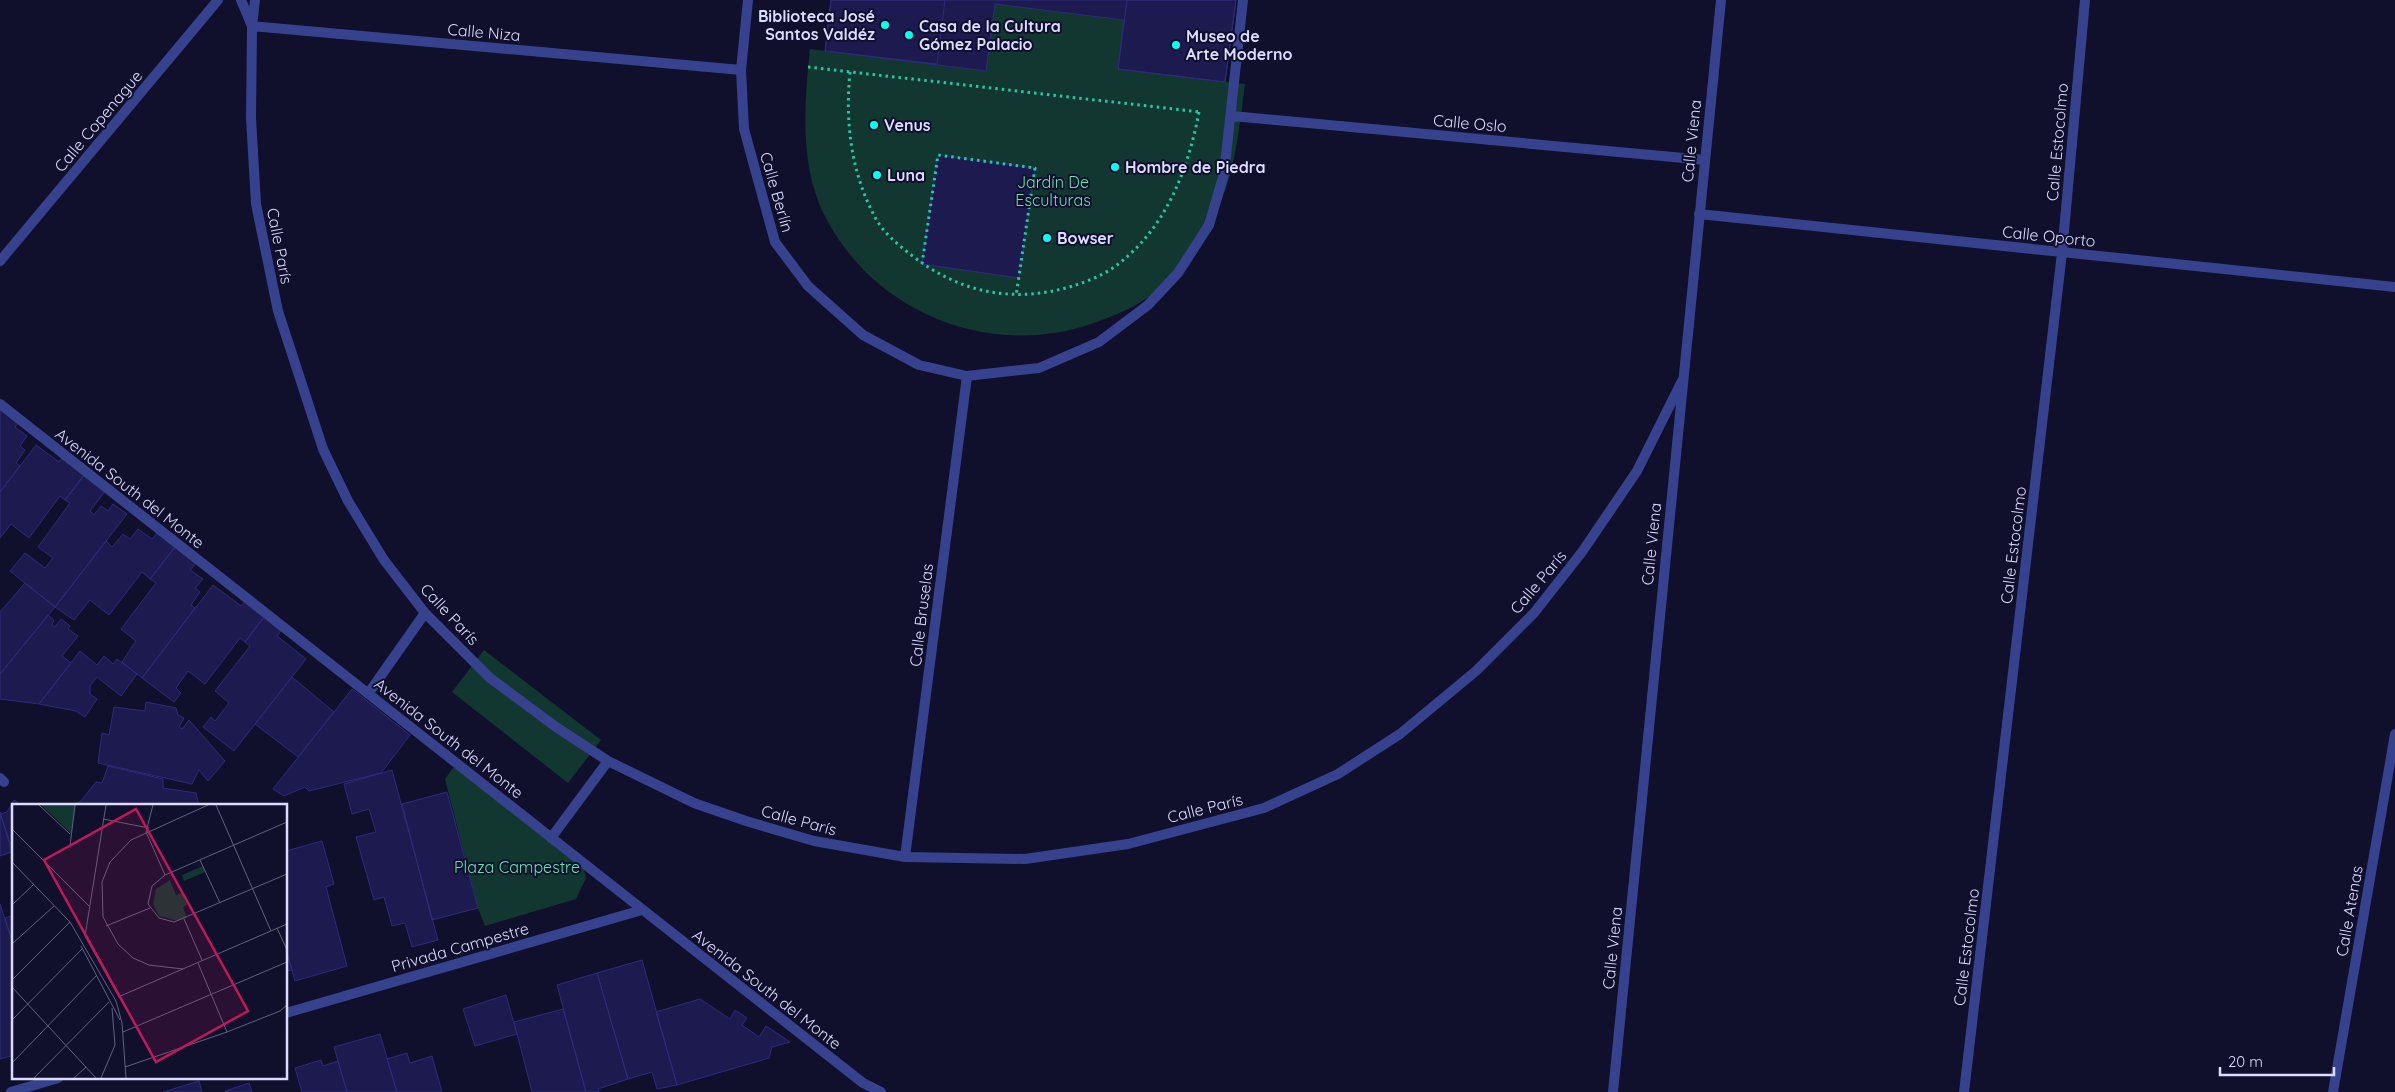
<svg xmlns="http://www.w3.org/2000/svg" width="2395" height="1092" viewBox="0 0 2395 1092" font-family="Quicksand,sans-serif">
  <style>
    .green { fill: #123730 }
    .building { fill: #1c1a4f; stroke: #2e2b7c }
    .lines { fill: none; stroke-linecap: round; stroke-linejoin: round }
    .path { stroke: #28c6a3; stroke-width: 3; stroke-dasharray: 2.5 4; stroke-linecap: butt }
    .minor { stroke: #37428e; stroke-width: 10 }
    .poi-dot { fill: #07fff1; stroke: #100f2c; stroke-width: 2 }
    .labels { text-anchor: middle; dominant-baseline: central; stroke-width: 4; stroke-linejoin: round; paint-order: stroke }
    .poi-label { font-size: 16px; font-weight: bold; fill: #dbdcff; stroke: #100f2c; text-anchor: start }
    .street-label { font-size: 16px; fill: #dbdcff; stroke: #100f2c }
    .park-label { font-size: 16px; fill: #5de8b0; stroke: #100f2c }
    .inset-road { fill: none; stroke: #616180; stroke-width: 1 }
    .view { fill: #c2185b; fill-opacity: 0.15; stroke: #c2185b; stroke-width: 2.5 }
    .inset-edge { fill: none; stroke: #dbdcff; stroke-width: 2.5 }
  </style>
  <rect width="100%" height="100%" fill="#100f2c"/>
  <path class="green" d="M 995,4 L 1124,20 L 1118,69 L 1245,84 C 1239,129 1235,178 1213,218 C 1199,245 1180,270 1157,290 C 1142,304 1121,313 1102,320 C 999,361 879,318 827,220 C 799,168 804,105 810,49 L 985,71 Z
    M 484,650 L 601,740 L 568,783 L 452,692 Z
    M 459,760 L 583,864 L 586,878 L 576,899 L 485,926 L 478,908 L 445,779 Z"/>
  <path class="building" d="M 831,0 L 1236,0 L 1225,82 L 1118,69 L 1124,20 L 995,4 L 986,71 L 825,51 Z
    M 831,0 L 945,0 L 937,64 L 825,51 Z
    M 1127,0 L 1236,0 L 1225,82 L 1118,69 Z
    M 938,155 L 1035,168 L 1019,278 L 922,264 Z
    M 0,404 L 21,420 L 15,427 L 27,436 L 20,446 L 25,450 L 16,463 L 20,466 L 0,492 Z
    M 36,445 L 59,462 L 63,456 L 85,474 L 65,500 L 60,496 L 29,538 L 11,524 L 0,538 L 0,492 Z
    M 85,474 L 106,490 L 90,511 L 94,515 L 101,506 L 108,511 L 113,504 L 127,514 L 55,607 L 10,571 L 25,553 L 45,568 L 53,558 L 38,547 L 70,503 L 65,500 Z
    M 138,529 L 152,539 L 157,533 L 175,547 L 150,579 L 142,572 L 109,615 L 90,600 L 74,620 L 55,607 L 106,541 L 112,547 L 123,534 L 130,539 Z
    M 175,547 L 197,562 L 190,570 L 203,579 L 195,588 L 200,592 L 191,605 L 195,608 L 142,678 L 122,662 L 136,641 L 121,629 L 156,583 L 150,579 Z
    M 25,583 L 55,607 L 0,674 L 0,612 Z
    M 213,585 L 241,606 L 245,601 L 264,617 L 245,642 L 240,638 L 205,684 L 188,671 L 176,688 L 181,693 L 174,702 L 142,678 Z
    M 48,615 L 54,620 L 52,625 L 55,627 L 61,619 L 70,626 L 68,629 L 78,636 L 62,656 L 71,663 L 39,704 L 0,699 L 0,674 Z
    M 264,617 L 281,631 L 277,636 L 306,659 L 234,751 L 203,727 L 211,717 L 215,721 L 229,703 L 215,691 L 250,646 L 245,642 Z
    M 80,651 L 97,665 L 104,656 L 113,664 L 117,659 L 137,674 L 121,696 L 97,677 L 90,686 L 90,694 L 97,699 L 85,717 L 76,711 L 39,704 Z
    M 292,677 L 334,712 L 298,757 L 255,724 Z
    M 352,689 L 410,735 L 381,773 L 309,791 L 305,787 L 284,796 L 273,789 Z
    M 146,702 L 176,708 L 178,715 L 184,718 L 179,727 L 182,729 L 189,720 L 225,761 L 208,781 L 199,770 L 192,784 L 98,763 L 102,733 L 109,735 L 114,707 L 145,711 Z
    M 108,766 L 163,779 L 163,788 L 196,793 L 199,806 L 70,806 L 81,801 L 96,782 L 102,783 Z
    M 392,770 L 438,940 L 412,947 L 405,923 L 392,926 L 384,897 L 374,900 L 356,837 L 376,832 L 369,809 L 352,814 L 344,784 Z
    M 447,792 L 478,908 L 432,920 L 402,804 Z
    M 14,800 L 23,806 L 14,806 L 14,853 L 0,814 L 7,812 Z
    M 0,812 L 12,852 L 0,856 Z
    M 322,841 L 334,884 L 326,887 L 347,966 L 295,981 L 286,949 L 286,851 Z
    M 0,904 L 14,947 L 14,1055 L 0,1059 Z
    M 14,915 L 14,947 L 5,918 Z
    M 286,949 L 292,970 L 286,971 Z
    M 642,960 L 677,1085 L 657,1089 L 652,1072 L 628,1079 L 597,973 Z
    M 597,973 L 628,1079 L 598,1089 L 599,1092 L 586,1092 L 557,985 Z
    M 506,995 L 517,1034 L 475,1046 L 463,1009 Z
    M 700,999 L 730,1019 L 735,1010 L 747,1018 L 742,1025 L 759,1037 L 766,1026 L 790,1042 L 772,1047 L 769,1058 L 677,1085 L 656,1012 Z
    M 563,1009 L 586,1092 L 532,1092 L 514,1022 Z
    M 380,1034 L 397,1092 L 347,1092 L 334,1047 Z
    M 407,1053 L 410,1063 L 432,1056 L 442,1092 L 397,1092 L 387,1059 Z
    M 321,1060 L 323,1066 L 338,1061 L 347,1092 L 302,1092 L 295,1068 Z
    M 199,1081 L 202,1092 L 163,1092 Z
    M 249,1083 L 252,1092 L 225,1092 L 225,1091 Z"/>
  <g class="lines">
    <path class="path" d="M 808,67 L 1200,112
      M 850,72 C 845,123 851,173 876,219 C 884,233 897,244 910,254 C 959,293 1013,304 1073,286 C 1088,281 1104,275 1117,265 C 1166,228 1188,170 1199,112
      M 922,264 L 938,155 L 1035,168 L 1016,296"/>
    <path class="minor" d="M 241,0 L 252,26 L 741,70
      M 255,0 L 252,26 L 251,118 L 256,204 L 278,311 L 323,449 L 348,501 L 384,560 L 425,613 L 490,678 L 556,727 L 608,761 L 694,803 L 746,821 L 814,841 L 905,857 L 1025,859 L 1128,844 L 1264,808 L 1338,774 L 1400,734 L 1476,671 L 1534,613 L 1582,552 L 1637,471 L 1682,381
      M 748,0 L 741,70 L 744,129 L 775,242 L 808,286 L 863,335 L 919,365 L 967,376 L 1039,368 L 1099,342 L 1148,305 L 1178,273 L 1209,225 L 1224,174 L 1243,0
      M 1232,116 L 1705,160
      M 1699,214 L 2395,287
      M 0,261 L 218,0
      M 0,404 L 863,1083 L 881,1092
      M 368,694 L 425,613
      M 0,778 L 4,782
      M 551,838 L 608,761
      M 905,857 L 967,376
      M 286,1013 L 642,910
      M 11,1092 L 58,1078
      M 1613,1092 L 1721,0
      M 1964,1092 L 2062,253 L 2085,0
      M 2333,1092 L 2395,734"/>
  </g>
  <g class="poi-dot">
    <circle cx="885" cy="25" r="5"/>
    <circle cx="909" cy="35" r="5"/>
    <circle cx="1176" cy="45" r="5"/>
    <circle cx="874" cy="125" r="5"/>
    <circle cx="1115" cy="167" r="5"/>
    <circle cx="877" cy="175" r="5"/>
    <circle cx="1047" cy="238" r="5"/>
  </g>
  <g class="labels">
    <g class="poi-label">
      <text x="875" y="16" text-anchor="end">Biblioteca José<tspan x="875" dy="18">Santos Valdéz</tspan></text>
      <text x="919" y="26">Casa de la Cultura<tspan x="919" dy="18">Gómez Palacio</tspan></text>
      <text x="1186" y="36">Museo de<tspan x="1186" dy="18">Arte Moderno</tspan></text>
      <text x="884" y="125">Venus</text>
      <text x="1125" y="167">Hombre de Piedra</text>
      <text x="887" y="175">Luna</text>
      <text x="1057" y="238">Bowser</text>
    </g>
    <g class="street-label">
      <text transform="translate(484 32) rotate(5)">Calle Niza</text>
      <text transform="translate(98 121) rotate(-50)">Calle Copenague</text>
      <text transform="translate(1470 123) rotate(5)">Calle Oslo</text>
      <text transform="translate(1691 141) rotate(-84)">Calle Viena</text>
      <text transform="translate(2057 142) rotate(-85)">Calle Estocolmo</text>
      <text transform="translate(777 192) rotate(74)">Calle Berlín</text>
      <text transform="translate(2049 236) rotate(6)">Calle Oporto</text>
      <text transform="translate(280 246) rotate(79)">Calle París</text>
      <text transform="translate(130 488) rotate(38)">Avenida South del Monte</text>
      <text transform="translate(1651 544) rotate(-84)">Calle Viena</text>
      <text transform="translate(2013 545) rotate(-83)">Calle Estocolmo</text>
      <text transform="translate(1538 582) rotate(-50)">Calle París</text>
      <text transform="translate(450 614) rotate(47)">Calle París</text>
      <text transform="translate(921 615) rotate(-83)">Calle Bruselas</text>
      <text transform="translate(449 738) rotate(38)">Avenida South del Monte</text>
      <text transform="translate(1205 808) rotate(-14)">Calle París</text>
      <text transform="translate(799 820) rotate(15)">Calle París</text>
      <text transform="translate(2349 911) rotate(-80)">Calle Atenas</text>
      <text transform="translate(460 947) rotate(-16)">Privada Campestre</text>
      <text transform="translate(1966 947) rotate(-83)">Calle Estocolmo</text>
      <text transform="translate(1612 948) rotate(-84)">Calle Viena</text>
      <text transform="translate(767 989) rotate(38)">Avenida South del Monte</text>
    </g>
    <g class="park-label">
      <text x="1053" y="182">Jardín De<tspan x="1053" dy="18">Esculturas</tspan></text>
      <text x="517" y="867">Plaza Campestre</text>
    </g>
  </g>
  <g transform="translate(12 804)">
    <rect width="275" height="275" fill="#100f2c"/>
    <path d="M 29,1 L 64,1 L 59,29 ZM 191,62 L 193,68 L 172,77 L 170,71 ZM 158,76 L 164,91 L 170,89 L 175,101 L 171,103 L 175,114 L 166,117 L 147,112 L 141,100 L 144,85 Z" fill="#123730"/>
    <path class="inset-road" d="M 27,1 L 58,30M 94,1 L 73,132 L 107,193M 141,1 L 134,28 L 153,71M 204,1 L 259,127M 91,15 L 137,24M 275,18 L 153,71 L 140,82 L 136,100 L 147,114 L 162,118 L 275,70M 0,25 L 77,102M 58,42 L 63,1M 188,56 L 208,99M 0,58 L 58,118 L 104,197 L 110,219 L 114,274M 0,101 L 22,80M 172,115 L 190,156M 94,122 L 138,104M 265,124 L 275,146M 0,140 L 42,102M 69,142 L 108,216M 186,159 L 215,228M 171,165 L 137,161 L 121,154 L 106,140 L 91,113 L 90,78 L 98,58 L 119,36 L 196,1M 0,176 L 58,118M 0,183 L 84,274M 106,193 L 275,120M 0,216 L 71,144M 111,228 L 275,158M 0,259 L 84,172M 113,263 L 215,228 L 268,207 L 275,201M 22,274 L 97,198M 62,274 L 74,263M 89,274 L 103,241 L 100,204"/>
    <path class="view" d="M 124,5 L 236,207 L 144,258 L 32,56 Z"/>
    <rect width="275" height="275" class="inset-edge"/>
  </g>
  <path d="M2220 1067v8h114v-8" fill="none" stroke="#dbdcff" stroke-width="2.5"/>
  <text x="2228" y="1067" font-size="15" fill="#dbdcff" stroke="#100f2c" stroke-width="4" paint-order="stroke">20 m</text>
</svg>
